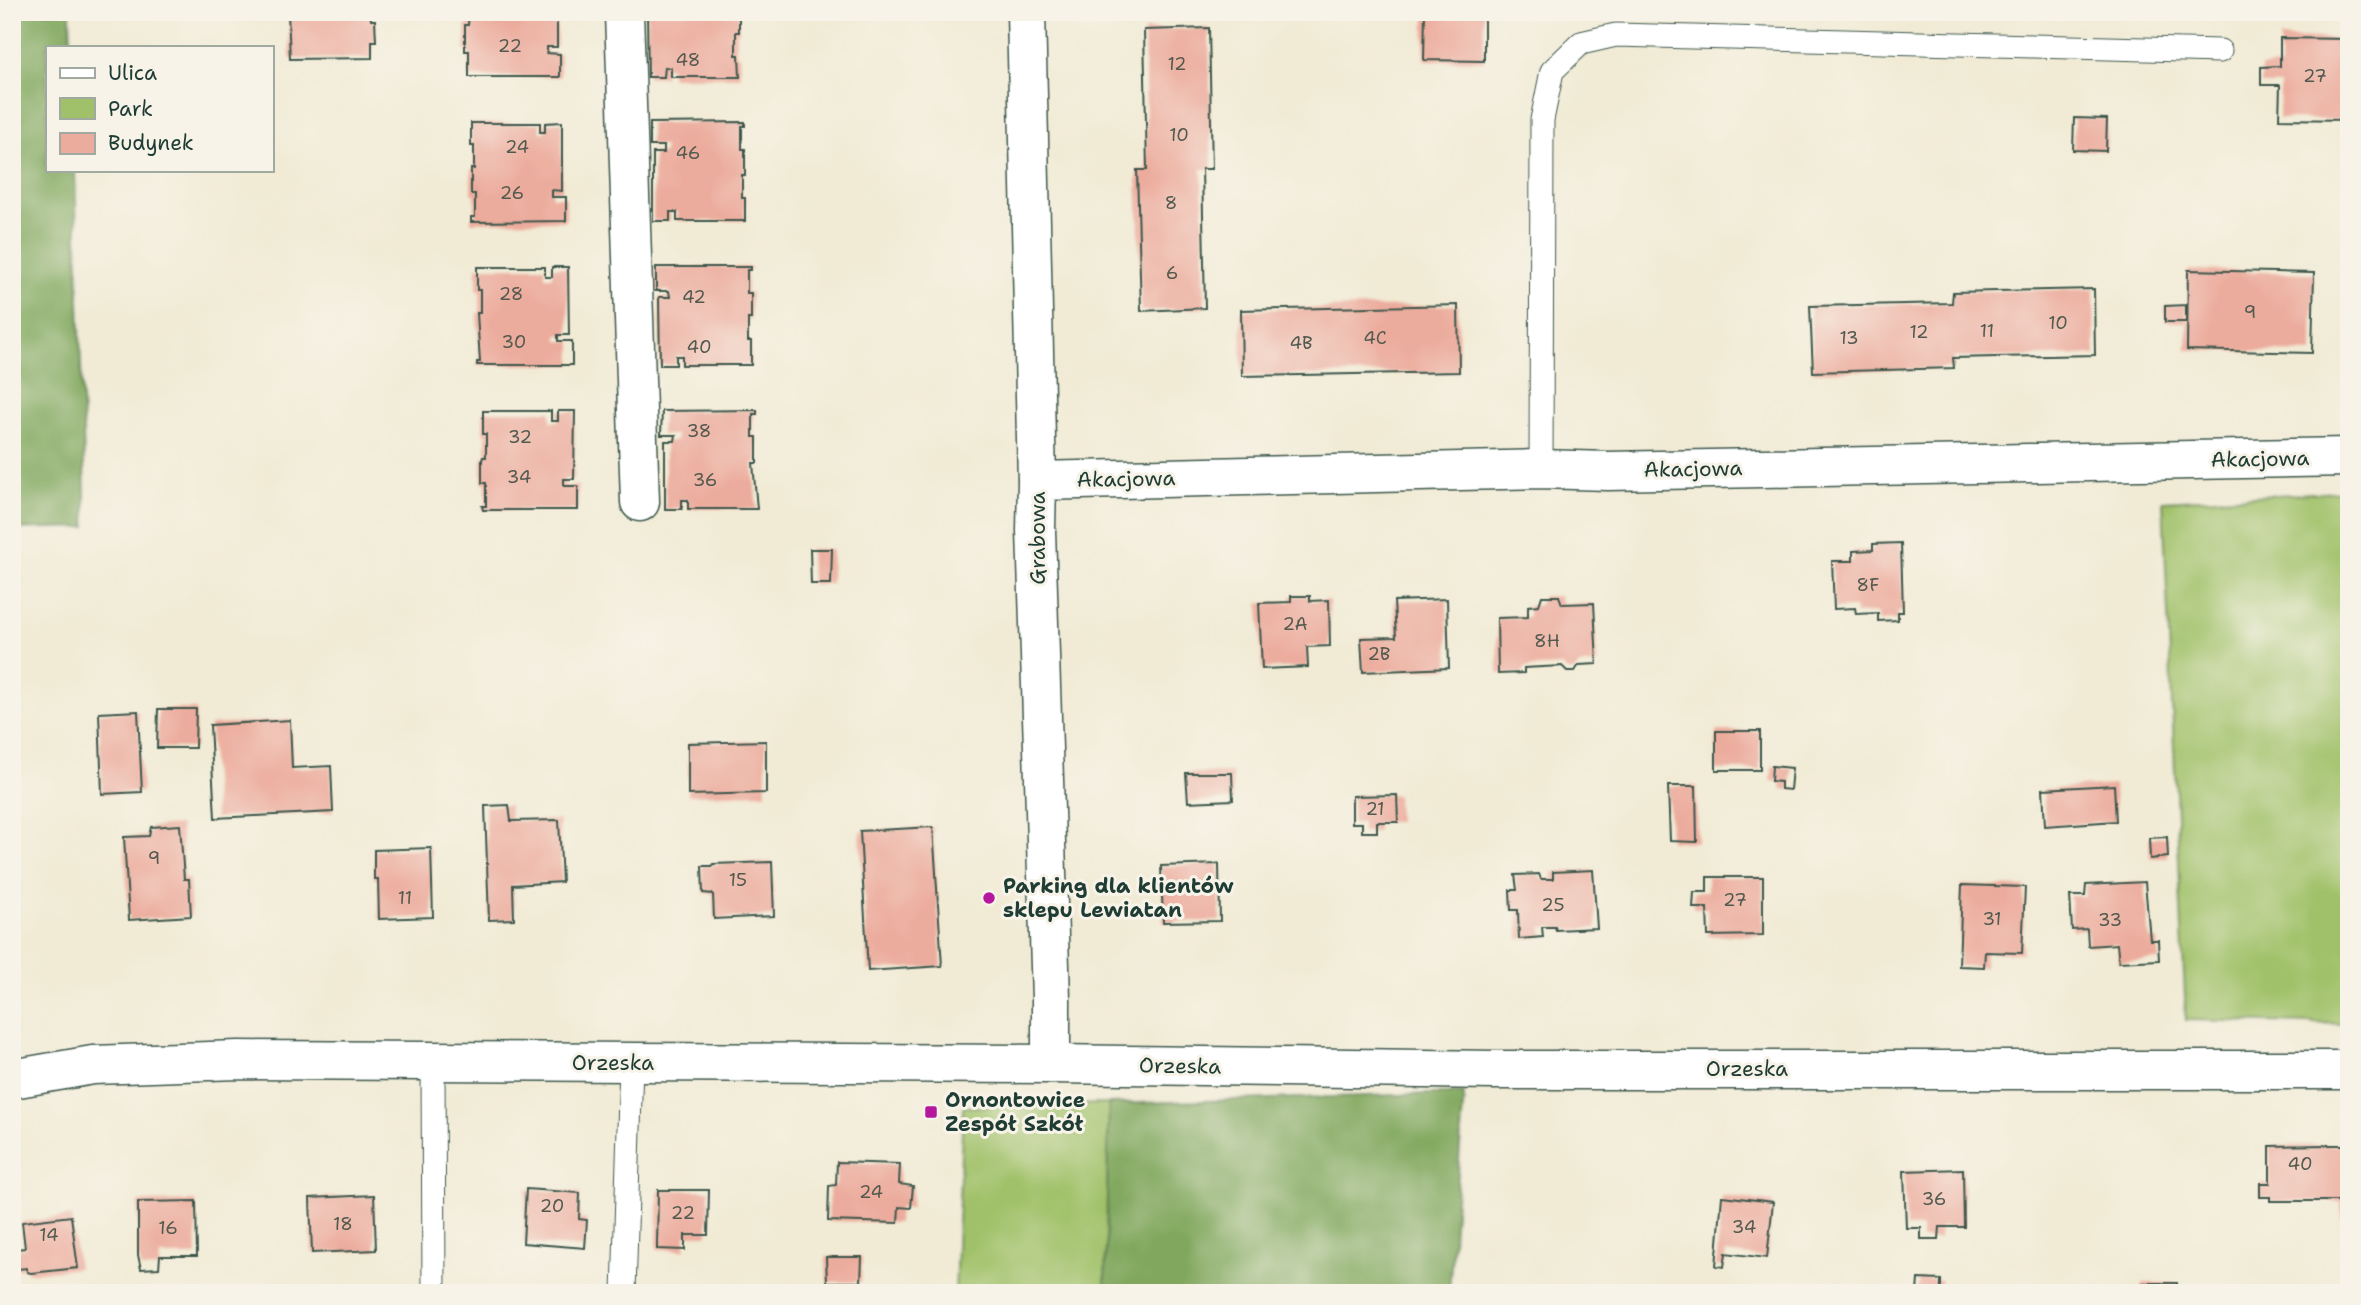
<svg xmlns="http://www.w3.org/2000/svg" width="2361" height="1305" viewBox="0 0 2361 1305" font-family="'Shantell Sans',sans-serif">
  <style>
    .green { fill: #a0c169; stroke: #607f4e; stroke-width: 2 }
    .forest { fill: #80a75d; stroke: #507248; stroke-width: 2 }
    .building { fill: #ecac9d }
    .lines { fill: none; stroke-linecap: round; stroke-linejoin: round }
    .lane-casing { stroke: #3e574c; stroke-width: 25 }
    .street-casing { stroke: #3e574c; stroke-width: 41 }
    .secondary-casing { stroke: #3e574c; stroke-width: 41 }
    .lane { stroke: #fff; stroke-width: 23 }
    .street { stroke: #fff; stroke-width: 38 }
    .secondary { stroke: #fff; stroke-width: 38 }
    .poi-dot { fill: #b5179e; stroke: #f7f3e8; stroke-width: 2.5 }
    .labels { text-anchor: middle; dominant-baseline: central; stroke-width: 6; stroke-linejoin: round; paint-order: stroke }
    .number-label { font-size: 18px; fill: #52594e }
    .street-label { font-size: 21px; fill: #1f3d34; stroke: #f7f3e8 }
    .poi-label { font-size: 21px; font-weight: bold; fill: #1f3d34; stroke: #f7f3e8; text-anchor: start }
  </style>
  <rect width="100%" height="100%" fill="#f7f3e8"/>
  <filter id="ink" filterUnits="userSpaceOnUse"><feTurbulence type="fractalNoise" baseFrequency=".0143" numOctaves="2"/><feDisplacementMap in="SourceGraphic" scale="14" xChannelSelector="R" yChannelSelector="G"/><feConvolveMatrix kernelMatrix="1 2 1 2 8 2 1 2 1" color-interpolation-filters="sRGB"/></filter>
  <filter id="wash" filterUnits="userSpaceOnUse"><feTurbulence type="fractalNoise" baseFrequency=".00686" numOctaves="4" result="noise"/><feDisplacementMap in="SourceGraphic" scale="28" xChannelSelector="R" yChannelSelector="G"/><feGaussianBlur stdDeviation="1.57" result="paint"/><feColorMatrix in="noise" values="0 0 0 0 0 0 0 0 0 0 0 0 0 0 0 0 0 1.4 0 .05"/><feComposite in="paint" operator="in"/></filter>
  <g filter="url(#wash)">
    <rect width="100%" height="100%" fill="#f1ebd5"/>
    <path class="green" d="M 2349,491 L 2349,721 L 2346,722 L 2349,747 L 2349,1024 L 2186,1020 L 2163,501 Z
      M 1109,1104 L 1105,1293 L 955,1293 L 963,1107 Z"/>
    <path class="forest" d="M 12,12 L 70,12 L 71,47 L 47,47 L 47,170 L 75,170 L 86,527 L 12,529 Z
      M 1464,1093 L 1449,1293 L 1105,1293 L 1109,1104 Z"/>
    <g id="blocks">
      <path class="building" d="M 288,12 L 370,12 L 371,20 L 375,20 L 376,41 L 372,41 L 372,58 L 290,59 Z
        M 469,12 L 557,12 L 557,47 L 547,47 L 547,53 L 560,54 L 560,77 L 469,77 L 469,51 L 465,51 L 465,25 L 468,25 Z
        M 647,12 L 739,12 L 739,32 L 736,32 L 736,55 L 739,55 L 740,77 L 671,77 L 671,68 L 665,67 L 664,77 L 648,77 Z
        M 1425,12 L 1484,12 L 1484,61 L 1424,60 Z
        M 1209,28 L 1212,169 L 1202,169 L 1205,308 L 1141,311 L 1137,170 L 1147,170 L 1144,30 Z
        M 2280,38 L 2349,39 L 2349,120 L 2279,119 L 2280,85 L 2261,85 L 2261,67 L 2280,66 Z
        M 2074,118 L 2107,119 L 2106,151 L 2073,150 Z
        M 562,122 L 562,191 L 552,190 L 552,197 L 566,197 L 566,221 L 471,222 L 471,217 L 475,217 L 475,194 L 471,194 L 471,169 L 474,169 L 474,146 L 471,146 L 471,123 L 540,123 L 540,132 L 545,132 L 545,123 Z
        M 745,122 L 745,126 L 742,126 L 742,149 L 745,149 L 745,175 L 742,175 L 742,198 L 745,198 L 745,221 L 677,221 L 677,212 L 670,212 L 670,221 L 653,221 L 653,153 L 664,153 L 664,146 L 650,146 L 650,123 Z
        M 477,267 L 545,267 L 545,277 L 552,277 L 552,267 L 568,267 L 569,335 L 558,335 L 558,341 L 572,341 L 572,365 L 477,365 L 477,362 L 480,362 L 477,313 L 480,313 L 480,290 L 477,290 Z
        M 656,267 L 751,267 L 751,270 L 747,270 L 747,293 L 751,293 L 751,319 L 748,319 L 748,341 L 751,341 L 751,365 L 682,365 L 682,356 L 676,356 L 676,365 L 660,365 L 659,297 L 670,297 L 669,291 L 656,291 Z
        M 2188,270 L 2314,273 L 2312,353 L 2187,350 Z
        M 2094,289 L 2095,355 L 1953,358 L 1954,368 L 1813,372 L 1810,306 L 1952,303 L 1953,292 Z
        M 1458,305 L 1459,372 L 1242,376 L 1241,310 Z
        M 2186,305 L 2186,322 L 2165,322 L 2165,306 Z
        M 757,410 L 757,414 L 753,414 L 753,437 L 757,437 L 757,463 L 753,463 L 757,509 L 688,509 L 688,500 L 682,500 L 682,509 L 665,509 L 665,441 L 675,441 L 676,435 L 661,435 L 662,411 Z
        M 483,411 L 551,411 L 551,421 L 558,421 L 558,411 L 575,411 L 574,479 L 564,479 L 564,486 L 578,486 L 578,510 L 483,510 L 482,506 L 486,506 L 486,483 L 482,483 L 482,460 L 483,457 L 486,457 L 486,434 L 483,434 Z
        M 1901,543 L 1903,612 L 1898,612 L 1898,620 L 1878,621 L 1878,613 L 1856,614 L 1855,608 L 1834,609 L 1832,561 L 1853,561 L 1853,551 L 1873,550 L 1873,544 Z
        M 810,549 L 832,549 L 831,584 L 811,584 Z
        M 1291,596 L 1310,596 L 1310,601 L 1329,600 L 1330,646 L 1307,647 L 1308,667 L 1262,669 L 1259,603 L 1291,602 Z
        M 1542,596 L 1559,596 L 1562,604 L 1594,603 L 1597,664 L 1579,665 L 1575,671 L 1567,671 L 1562,666 L 1524,668 L 1524,673 L 1498,674 L 1497,618 L 1528,617 L 1528,606 L 1539,605 Z
        M 1447,599 L 1449,668 L 1363,672 L 1361,638 L 1396,637 L 1394,601 Z
        M 158,709 L 196,709 L 195,748 L 157,748 Z
        M 138,711 L 142,792 L 102,794 L 99,713 Z
        M 290,720 L 292,768 L 331,766 L 333,812 L 215,818 L 210,725 Z
        M 1716,731 L 1760,731 L 1760,770 L 1716,770 Z
        M 766,741 L 766,793 L 688,795 L 688,743 Z
        M 1772,766 L 1792,768 L 1790,790 L 1781,789 L 1781,782 L 1771,781 Z
        M 1186,773 L 1232,773 L 1233,800 L 1188,802 Z
        M 2114,785 L 2116,821 L 2045,826 L 2043,789 Z
        M 1668,786 L 1696,786 L 1697,842 L 1670,841 Z
        M 1397,795 L 1398,822 L 1377,822 L 1377,832 L 1362,832 L 1362,823 L 1352,823 L 1352,796 Z
        M 509,805 L 511,821 L 559,820 L 562,882 L 513,885 L 514,919 L 489,920 L 485,806 Z
        M 180,825 L 184,879 L 189,879 L 191,916 L 129,920 L 124,837 L 149,836 L 151,827 Z
        M 933,827 L 942,966 L 868,971 L 860,831 Z
        M 2167,837 L 2168,857 L 2150,859 L 2149,838 Z
        M 431,848 L 433,917 L 379,919 L 378,879 L 374,879 L 374,850 Z
        M 772,862 L 774,916 L 714,919 L 713,894 L 703,893 L 702,866 L 712,866 L 713,864 Z
        M 1219,864 L 1220,921 L 1163,922 L 1161,866 Z
        M 1593,870 L 1597,928 L 1556,930 L 1555,927 L 1542,927 L 1543,937 L 1519,939 L 1518,910 L 1511,910 L 1510,890 L 1517,890 L 1515,875 L 1539,874 L 1541,879 L 1553,879 L 1553,872 Z
        M 1707,877 L 1763,877 L 1763,935 L 1708,936 L 1707,908 L 1693,908 L 1694,892 L 1707,892 Z
        M 2145,882 L 2150,940 L 2158,940 L 2159,960 L 2119,962 L 2117,944 L 2088,946 L 2087,929 L 2072,930 L 2070,896 L 2085,896 L 2086,885 Z
        M 1962,885 L 2025,887 L 2022,953 L 1985,952 L 1984,967 L 1959,966 Z
        M 2330,1145 L 2349,1145 L 2349,1218 L 2341,1218 L 2341,1201 L 2270,1201 L 2270,1197 L 2260,1197 L 2260,1183 L 2270,1183 L 2270,1146 Z
        M 837,1162 L 900,1164 L 899,1184 L 913,1186 L 911,1208 L 899,1207 L 898,1223 L 828,1221 L 829,1186 L 836,1185 Z
        M 1963,1169 L 1964,1227 L 1940,1227 L 1939,1239 L 1921,1239 L 1921,1228 L 1906,1228 L 1904,1171 Z
        M 526,1189 L 580,1193 L 579,1219 L 587,1220 L 585,1248 L 523,1243 Z
        M 658,1190 L 709,1190 L 708,1235 L 685,1235 L 685,1250 L 657,1249 Z
        M 374,1195 L 376,1250 L 312,1253 L 310,1198 Z
        M 1722,1196 L 1773,1202 L 1767,1258 L 1726,1253 L 1724,1267 L 1716,1266 Z
        M 196,1201 L 197,1256 L 160,1256 L 159,1268 L 141,1269 L 138,1255 L 138,1202 Z
        M 71,1216 L 78,1268 L 31,1273 L 27,1272 L 27,1268 L 17,1269 L 16,1249 L 25,1248 L 22,1222 Z
        M 826,1257 L 862,1257 L 861,1282 L 827,1282 Z
        M 1918,1279 L 1941,1280 L 1941,1293 L 1917,1293 Z
        M 2142,1283 L 2177,1283 L 2177,1293 L 2137,1293 L 2137,1289 L 2142,1289 Z"/>
    </g>
  </g>
  <g filter="url(#ink)">
    <use href="#blocks" fill-opacity="0" stroke="#3e574c" stroke-width="2"/>
    <g class="lines">
      <g class="lane-casing">
        <path id="lane" d="M 1541,469 L 1542,120 L 1552,71 L 1581,43 L 1616,35 L 2220,51
          M 433,1061 L 434,1293
          M 624,1293 L 631,1063"/>
      </g>
      <g class="street-casing">
        <path id="street" d="M 624,12 L 640,502
          M 1026,12 L 1037,481 L 1036,530 L 1051,998 L 1051,1064
          M 1037,481 L 1541,469 L 1608,471 L 2349,457"/>
      </g>
      <g class="secondary-casing">
        <path id="secondary" d="M 12,1079 L 93,1065 L 238,1060 L 1051,1064 L 1495,1070 L 2349,1070"/>
      </g>
      <use href="#lane" class="lane"/>
      <use href="#street" class="street"/>
      <use href="#secondary" class="secondary"/>
    </g>
  </g>
  <g class="poi-dot">
    <circle cx="989" cy="898" r="7"/>
    <rect x="924" y="1105" width="14" height="14" rx="3.5"/>
  </g>
  <g class="labels">
    <g class="number-label">
      <text x="510" y="46">22</text>
      <text x="688" y="60">48</text>
      <text x="1177" y="64">12</text>
      <text x="2315" y="76">27</text>
      <text x="1179" y="135">10</text>
      <text x="517" y="147">24</text>
      <text x="688" y="153">46</text>
      <text x="512" y="193">26</text>
      <text x="1171" y="203">8</text>
      <text x="1172" y="273">6</text>
      <text x="511" y="294">28</text>
      <text x="694" y="297">42</text>
      <text x="2250" y="312">9</text>
      <text x="2058" y="323">10</text>
      <text x="1987" y="331">11</text>
      <text x="1919" y="332">12</text>
      <text x="1375" y="338">4C</text>
      <text x="1849" y="338">13</text>
      <text x="514" y="342">30</text>
      <text x="1301" y="343">4B</text>
      <text x="699" y="347">40</text>
      <text x="699" y="431">38</text>
      <text x="520" y="437">32</text>
      <text x="519" y="477">34</text>
      <text x="705" y="480">36</text>
      <text x="1868" y="585">8F</text>
      <text x="1295" y="624">2A</text>
      <text x="1547" y="641">8H</text>
      <text x="1379" y="654">2B</text>
      <text x="1375" y="809">21</text>
      <text x="154" y="858">9</text>
      <text x="738" y="880">15</text>
      <text x="405" y="898">11</text>
      <text x="1735" y="900">27</text>
      <text x="1553" y="905">25</text>
      <text x="1992" y="919">31</text>
      <text x="2110" y="920">33</text>
      <text x="2300" y="1164">40</text>
      <text x="871" y="1192">24</text>
      <text x="1934" y="1199">36</text>
      <text x="552" y="1206">20</text>
      <text x="683" y="1213">22</text>
      <text x="343" y="1224">18</text>
      <text x="1744" y="1227">34</text>
      <text x="168" y="1228">16</text>
      <text x="49" y="1235">14</text>
    </g>
    <g class="street-label">
      <text transform="translate(2260 459) rotate(-1)">Akacjowa</text>
      <text transform="translate(1693 469) rotate(-1)">Akacjowa</text>
      <text transform="translate(1126 479) rotate(-1)">Akacjowa</text>
      <text transform="translate(1038 538) rotate(-90)">Grabowa</text>
      <text x="613" y="1063">Orzeska</text>
      <text transform="translate(1180 1066) rotate(1)">Orzeska</text>
      <text x="1747" y="1069">Orzeska</text>
    </g>
    <g class="poi-label">
      <text x="1003" y="886">Parking dla klientów<tspan x="1003" dy="24">sklepu Lewiatan</tspan></text>
      <text x="945" y="1100">Ornontowice<tspan x="945" dy="24">Zespół Szkół</tspan></text>
    </g>
  </g>
  <rect width="2361" height="1305" fill="none" stroke="#f7f3e8" stroke-width="42"/>
  <rect x="46" y="46" width="228" height="126" fill="#f7f3e8" stroke="#a1aaa0" stroke-width="2"/>
  <rect x="60" y="68" width="35" height="10" fill="#ffffff" stroke="#a1aaa0" stroke-width="2"/>
  <text x="108" y="80" font-size="21" fill="#1f3d34">Ulica</text>
  <rect x="60" y="98" width="35" height="21" fill="#a0c169" stroke="#a1aaa0" stroke-width="2"/>
  <text x="108" y="116" font-size="21" fill="#1f3d34">Park</text>
  <rect x="60" y="133" width="35" height="21" fill="#ecac9d" stroke="#a1aaa0" stroke-width="2"/>
  <text x="108" y="150" font-size="21" fill="#1f3d34">Budynek</text>
</svg>
